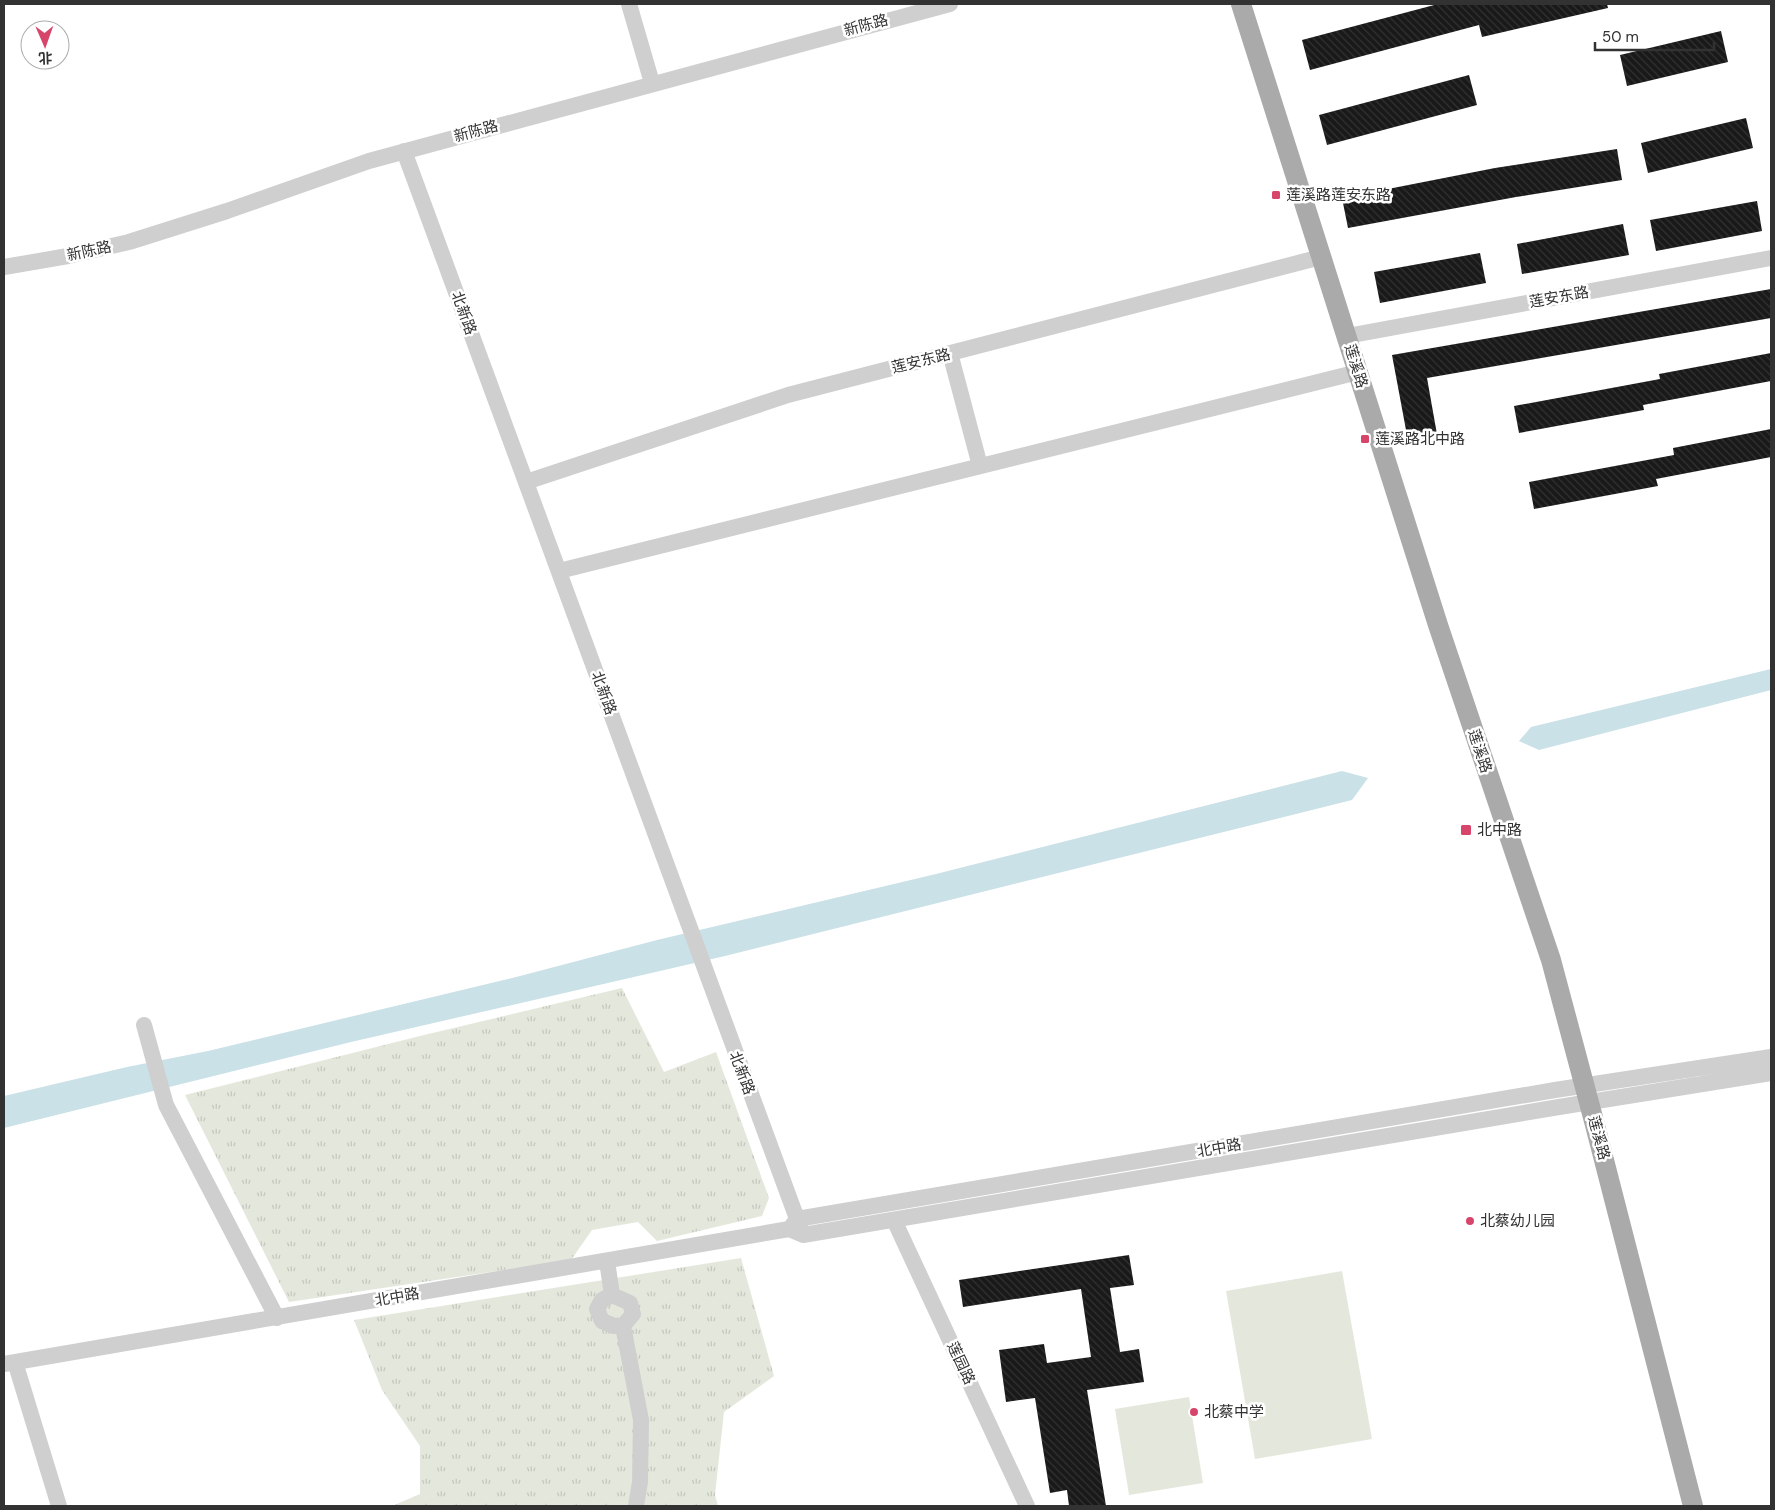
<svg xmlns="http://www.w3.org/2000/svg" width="1775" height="1510" viewBox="0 0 1775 1510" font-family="'DM Sans','Noto Sans SC',sans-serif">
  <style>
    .grass { fill: url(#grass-tufts) }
    .pitch { fill: #e4e8dc }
    .water { fill: #cae1e7 }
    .building { fill: url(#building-back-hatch) }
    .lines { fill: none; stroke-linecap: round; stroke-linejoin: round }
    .minor { stroke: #cfcfcf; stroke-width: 16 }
    .major { stroke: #aaa; stroke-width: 20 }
    .poi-dot { fill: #d8456b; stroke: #fff; stroke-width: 2 }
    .labels { text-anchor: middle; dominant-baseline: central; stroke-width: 5; stroke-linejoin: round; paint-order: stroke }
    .street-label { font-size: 15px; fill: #323232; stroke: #fff }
    .poi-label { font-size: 15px; fill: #323232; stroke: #fff; text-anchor: start }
  </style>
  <defs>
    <pattern id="grass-tufts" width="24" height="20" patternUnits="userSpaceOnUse" patternTransform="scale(1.25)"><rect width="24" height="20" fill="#e4e8dc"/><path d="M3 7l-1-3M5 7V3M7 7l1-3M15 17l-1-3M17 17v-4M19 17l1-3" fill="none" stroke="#c4c7bd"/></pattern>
    <pattern id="building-back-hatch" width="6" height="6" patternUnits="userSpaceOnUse" patternTransform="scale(1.25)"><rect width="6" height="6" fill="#191919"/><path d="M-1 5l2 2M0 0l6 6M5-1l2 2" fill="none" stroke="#323232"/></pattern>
  </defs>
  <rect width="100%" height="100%" fill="#fff"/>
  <path class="grass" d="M 622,988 L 664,1072 L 716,1052 L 769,1198 L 762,1216 L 657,1241 L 638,1222 L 592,1230 L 571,1260 L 289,1302 L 185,1095 L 420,1036 Z
    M 741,1258 L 774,1376 L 724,1412 L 715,1495 L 718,1506 L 392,1506 L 420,1494 L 420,1446 L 382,1390 L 354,1320 Z"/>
  <path class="pitch" d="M 1342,1271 L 1372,1439 L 1255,1459 L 1226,1291 Z
    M 1189,1397 L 1203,1483 L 1129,1495 L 1115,1409 Z"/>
  <path class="water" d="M 1771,669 L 1771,690 L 1539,750 L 1519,741 L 1531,727 Z
    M 1342,771 L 1368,778 L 1352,800 L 725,956 L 351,1042 L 4,1128 L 4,1096 L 127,1067 L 208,1051 L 520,976 L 657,940 L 936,874 Z"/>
  <path class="building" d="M 1438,4 L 1607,4 L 1608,8 L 1482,37 L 1479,25 L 1310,70 L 1302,40 Z
    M 1721,31 L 1728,62 L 1627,86 L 1620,55 Z
    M 1469,75 L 1477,105 L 1327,145 L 1319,115 Z
    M 1746,118 L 1753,148 L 1648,173 L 1641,143 Z
    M 1617,149 L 1622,180 L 1516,197 L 1348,228 L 1342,198 L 1495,168 Z
    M 1757,201 L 1762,231 L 1656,251 L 1650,220 Z
    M 1623,224 L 1629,255 L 1522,274 L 1517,244 Z
    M 1480,253 L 1486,283 L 1380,303 L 1374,272 Z
    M 1771,289 L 1771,318 L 1427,378 L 1438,440 L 1409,446 L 1392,355 Z
    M 1771,353 L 1771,381 L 1643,405 L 1644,410 L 1519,433 L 1514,406 L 1660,379 L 1659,374 Z
    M 1771,429 L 1771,457 L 1656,479 L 1658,486 L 1534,509 L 1529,482 L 1674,455 L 1673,448 Z
    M 1129,1255 L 1134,1285 L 1110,1288 L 1120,1352 L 1139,1349 L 1144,1382 L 1087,1390 L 1106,1506 L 1069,1506 L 1067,1490 L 1050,1493 L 1035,1398 L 1006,1402 L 999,1350 L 1044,1344 L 1047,1363 L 1091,1357 L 1081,1289 L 963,1307 L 959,1280 Z"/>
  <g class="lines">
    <path class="minor" d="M 629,4 L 652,83
      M 404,151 L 803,1235
      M 4,267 L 68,256 L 129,242 L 227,211 L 369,161 L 950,4
      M 1347,336 L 1771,258
      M 950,353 L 980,466
      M 526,482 L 788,395 L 1321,257
      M 559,571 L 1358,372
      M 144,1025 L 166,1105 L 277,1318
      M 894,1220 L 1027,1506
      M 791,1227 L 797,1219 L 1555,1090 L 1771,1057
      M 607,1261 L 612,1295
      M 612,1295 L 630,1303 L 633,1314 L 623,1326 L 614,1326 L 602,1321 L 597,1309 L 602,1300 Z
      M 623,1326 L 641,1420 L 640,1482 L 636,1506
      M 15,1362 L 59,1506
      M 4,1364 L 789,1229 L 803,1235 L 1559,1107 L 1771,1073"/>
    <path class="major" d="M 1241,4 L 1438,625 L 1551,960 L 1595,1125 L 1693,1506"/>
  </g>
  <g class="poi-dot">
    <rect x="1271" y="190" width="10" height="10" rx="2.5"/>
    <rect x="1360" y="434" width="10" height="10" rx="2.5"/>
    <rect x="1460" y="824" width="12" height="12" rx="2.5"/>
    <circle cx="1470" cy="1221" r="5"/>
    <circle cx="1194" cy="1412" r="5"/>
  </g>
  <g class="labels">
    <g class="street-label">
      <text transform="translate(866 25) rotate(-15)">新陈路</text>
      <text transform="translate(476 131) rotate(-15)">新陈路</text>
      <text transform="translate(89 251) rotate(-12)">新陈路</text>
      <text transform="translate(1559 297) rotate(-10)">莲安东路</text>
      <text transform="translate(464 313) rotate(70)">北新路</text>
      <text transform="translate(921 361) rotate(-14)">莲安东路</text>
      <text transform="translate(1356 366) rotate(73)">莲溪路</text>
      <text transform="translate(604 693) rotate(70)">北新路</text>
      <text transform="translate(1480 751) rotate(72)">莲溪路</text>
      <text transform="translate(742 1073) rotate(69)">北新路</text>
      <text transform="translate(1599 1138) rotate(75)">莲溪路</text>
      <text transform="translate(1219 1148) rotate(-10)">北中路</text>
      <text transform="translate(397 1297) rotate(-10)">北中路</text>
      <text transform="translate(961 1363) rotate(65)">莲园路</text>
    </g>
    <g class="poi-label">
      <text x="1286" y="195">莲溪路莲安东路</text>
      <text x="1375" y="439">莲溪路北中路</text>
      <text x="1477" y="830">北中路</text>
      <text x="1480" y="1221">北蔡幼儿园</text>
      <text x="1204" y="1412">北蔡中学</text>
    </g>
  </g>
  <rect width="1775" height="1510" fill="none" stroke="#323232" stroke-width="10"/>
  <g transform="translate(45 45) rotate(178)"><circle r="24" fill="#ffffff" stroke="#adadad"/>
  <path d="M0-4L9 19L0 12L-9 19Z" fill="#d8456b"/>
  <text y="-8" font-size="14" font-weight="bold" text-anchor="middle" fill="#323232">北</text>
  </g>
  <path d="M1595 42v8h119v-8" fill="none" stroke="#323232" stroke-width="2.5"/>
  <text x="1602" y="42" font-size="15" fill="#323232" stroke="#ffffff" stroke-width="4" paint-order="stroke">50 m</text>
</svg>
